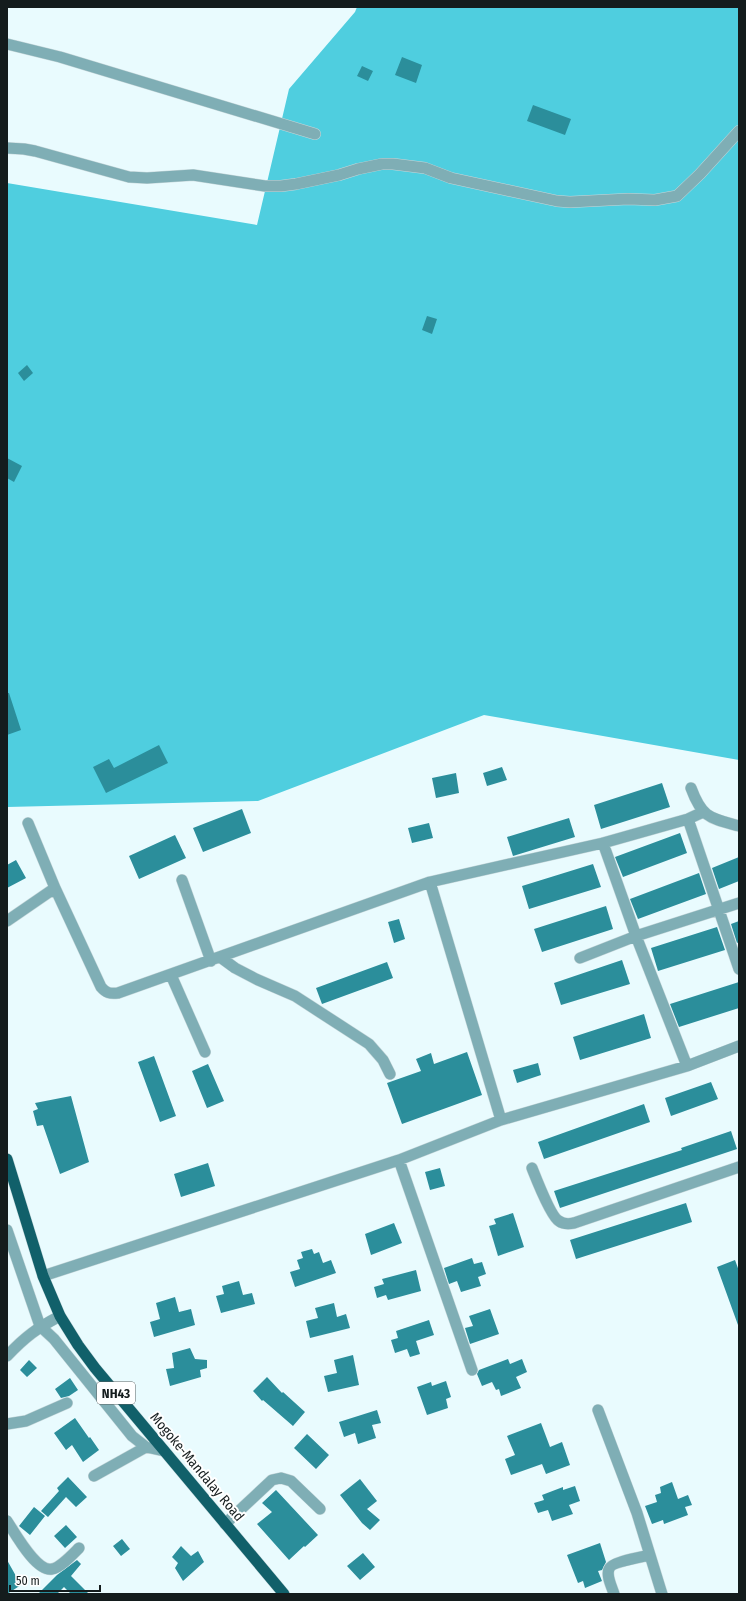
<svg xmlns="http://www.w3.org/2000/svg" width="746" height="1601" viewBox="0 0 746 1601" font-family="'Fira Sans Condensed',sans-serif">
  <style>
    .forest { fill: #4fcedf }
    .building { fill: #2b8e9b }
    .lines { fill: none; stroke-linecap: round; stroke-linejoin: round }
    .minor-casing { stroke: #c7d7da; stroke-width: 12 }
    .trunk-casing { stroke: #c7d7da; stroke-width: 12 }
    .minor { stroke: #7faeb5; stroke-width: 11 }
    .trunk { stroke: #11606a; stroke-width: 11 }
    .labels { text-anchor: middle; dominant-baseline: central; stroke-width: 4; stroke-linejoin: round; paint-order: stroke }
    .shield { fill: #fff; stroke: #5a6061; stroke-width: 1 }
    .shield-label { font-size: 13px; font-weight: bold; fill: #141c1d }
    .street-label { font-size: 14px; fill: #141c1d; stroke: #fff }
  </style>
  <rect width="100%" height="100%" fill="#e9fbfe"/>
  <path class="forest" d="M 357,7 L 739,7 L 739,760 L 484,715 L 258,801 L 7,807 L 7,183 L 257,225 L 289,89 L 355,12 Z"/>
  <path class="building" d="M 402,57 L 422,65 L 416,83 L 395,75 Z
    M 362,66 L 373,71 L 368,81 L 357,76 Z
    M 533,105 L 571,119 L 565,135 L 527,121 Z
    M 427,316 L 437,319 L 432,334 L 422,330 Z
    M 27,365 L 33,373 L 24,381 L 18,373 Z
    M 7,458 L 22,466 L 14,482 L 7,478 Z
    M 7,693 L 9,693 L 21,730 L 7,735 Z
    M 159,745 L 168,763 L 106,793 L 93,767 L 109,759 L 114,768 Z
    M 502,767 L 507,780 L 487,786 L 483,773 Z
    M 456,773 L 459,793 L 436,798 L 432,778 Z
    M 662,783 L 670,807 L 601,829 L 594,805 Z
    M 242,809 L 251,833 L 203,852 L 193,828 Z
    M 569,818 L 575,837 L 513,856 L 507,837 Z
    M 429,823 L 433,838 L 412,843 L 408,828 Z
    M 680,833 L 687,853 L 623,877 L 615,857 Z
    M 175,835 L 186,858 L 139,879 L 129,856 Z
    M 739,857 L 739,881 L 719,889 L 712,868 Z
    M 16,860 L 26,878 L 7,888 L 7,865 Z
    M 593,864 L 601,887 L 529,909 L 522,886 Z
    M 699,873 L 706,894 L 638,919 L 630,899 Z
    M 606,906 L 613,929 L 542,952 L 534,929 Z
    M 399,919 L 405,939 L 394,943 L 388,922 Z
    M 739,921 L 739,942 L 737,943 L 731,924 Z
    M 717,927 L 725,950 L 658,971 L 651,948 Z
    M 622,960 L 630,984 L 561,1005 L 554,983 Z
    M 387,962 L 393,978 L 322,1004 L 316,988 Z
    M 739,982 L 739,1008 L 679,1027 L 670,1004 Z
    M 644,1014 L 651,1038 L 580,1060 L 573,1037 Z
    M 467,1052 L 482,1095 L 402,1124 L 387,1083 L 421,1071 L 416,1059 L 431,1053 L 434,1064 Z
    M 154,1056 L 176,1116 L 160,1122 L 138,1062 Z
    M 538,1063 L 541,1075 L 517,1083 L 513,1070 Z
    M 208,1064 L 224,1101 L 207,1108 L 192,1071 Z
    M 711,1082 L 718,1099 L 671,1116 L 665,1098 Z
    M 71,1096 L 89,1162 L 60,1174 L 43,1125 L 37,1126 L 33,1111 L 38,1109 L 35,1103 Z
    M 644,1104 L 650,1122 L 544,1159 L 538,1142 Z
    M 731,1131 L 737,1149 L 560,1208 L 554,1191 L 682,1150 L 681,1148 Z
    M 208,1163 L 215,1186 L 181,1197 L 174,1174 Z
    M 440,1168 L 445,1186 L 430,1190 L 425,1172 Z
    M 686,1203 L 692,1222 L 576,1259 L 570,1240 Z
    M 513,1213 L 524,1247 L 498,1256 L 489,1226 L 496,1224 L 494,1219 Z
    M 394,1223 L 402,1243 L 371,1255 L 365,1234 Z
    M 312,1249 L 314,1254 L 319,1252 L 323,1263 L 331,1260 L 336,1273 L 295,1287 L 290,1272 L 300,1269 L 297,1260 L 303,1258 L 301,1252 Z
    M 472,1258 L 474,1264 L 482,1262 L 486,1274 L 478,1277 L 481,1286 L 461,1292 L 457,1281 L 449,1284 L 444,1268 Z
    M 735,1260 L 739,1271 L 739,1325 L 738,1325 L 717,1267 Z
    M 416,1270 L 421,1291 L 388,1300 L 386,1295 L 377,1298 L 374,1287 L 384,1284 L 382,1279 Z
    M 239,1281 L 243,1295 L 252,1293 L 255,1304 L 221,1313 L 216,1296 L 224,1294 L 222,1286 Z
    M 175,1297 L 179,1312 L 191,1309 L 195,1325 L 154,1337 L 150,1322 L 160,1319 L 156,1303 Z
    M 334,1303 L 337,1317 L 346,1314 L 350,1328 L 310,1338 L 306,1321 L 318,1318 L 315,1308 Z
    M 490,1309 L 499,1334 L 470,1344 L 465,1328 L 473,1326 L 469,1316 Z
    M 429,1320 L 434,1335 L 416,1341 L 420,1354 L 410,1357 L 407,1349 L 395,1353 L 391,1340 L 398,1338 L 396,1331 Z
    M 190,1348 L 195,1359 L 207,1360 L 207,1368 L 200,1370 L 201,1377 L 170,1386 L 166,1369 L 174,1368 L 172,1353 Z
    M 353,1355 L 359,1385 L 328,1392 L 324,1376 L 337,1373 L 334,1360 Z
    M 508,1359 L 510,1364 L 522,1359 L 527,1372 L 516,1377 L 521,1388 L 501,1396 L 499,1389 L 496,1390 L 492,1382 L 482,1386 L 477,1374 L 479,1370 Z
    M 29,1360 L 37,1368 L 27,1377 L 20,1370 Z
    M 267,1377 L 282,1393 L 283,1392 L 305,1412 L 293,1426 L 263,1400 L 262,1401 L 253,1391 Z
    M 70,1378 L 78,1390 L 69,1396 L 61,1398 L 55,1389 Z
    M 446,1381 L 451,1397 L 446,1399 L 448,1408 L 427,1415 L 417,1387 L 431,1382 L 432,1386 Z
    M 377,1410 L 381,1423 L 372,1425 L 376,1438 L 358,1444 L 355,1433 L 344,1437 L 339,1422 Z
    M 75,1418 L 89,1438 L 90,1437 L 99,1450 L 83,1462 L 72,1445 L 66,1450 L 54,1433 Z
    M 541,1423 L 550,1447 L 562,1442 L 570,1465 L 546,1474 L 542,1464 L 511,1475 L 505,1459 L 515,1455 L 507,1436 Z
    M 307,1434 L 329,1455 L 316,1469 L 294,1448 Z
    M 68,1477 L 87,1497 L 76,1507 L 66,1497 L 48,1517 L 41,1511 L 59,1491 L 57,1488 Z
    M 360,1479 L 377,1501 L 367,1509 L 380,1520 L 370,1530 L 362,1523 L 340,1495 Z
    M 672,1482 L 678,1499 L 688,1495 L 692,1505 L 685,1507 L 688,1515 L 664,1524 L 663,1520 L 652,1524 L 645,1506 L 657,1502 L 655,1495 L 661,1493 L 660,1487 Z
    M 575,1486 L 580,1501 L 569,1505 L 573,1514 L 552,1521 L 548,1510 L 538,1513 L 534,1503 L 544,1500 L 542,1495 L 563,1487 L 563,1490 Z
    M 276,1490 L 318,1535 L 305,1547 L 304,1546 L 289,1560 L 257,1524 L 272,1512 L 262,1503 Z
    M 34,1507 L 45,1516 L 30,1535 L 19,1526 Z
    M 66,1525 L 77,1537 L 65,1548 L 54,1536 Z
    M 122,1539 L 130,1549 L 121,1556 L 113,1546 Z
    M 600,1543 L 606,1562 L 602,1570 L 598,1571 L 602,1581 L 585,1588 L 583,1581 L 578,1583 L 567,1555 Z
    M 181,1546 L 191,1556 L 198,1551 L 204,1562 L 183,1581 L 175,1568 L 178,1563 L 172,1557 Z
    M 363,1553 L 375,1567 L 360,1580 L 347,1566 Z
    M 7,1560 L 21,1585 L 7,1594 Z
    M 77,1560 L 81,1564 L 71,1576 L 89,1594 L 71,1594 L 64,1587 L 57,1594 L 38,1594 L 57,1575 Z"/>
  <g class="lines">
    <g class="minor-casing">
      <path id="minor" d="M 7,44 L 60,57 L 315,134
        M 7,148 L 24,149 L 35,151 L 129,177 L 147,178 L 193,175 L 265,186 L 281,186 L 296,184 L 339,175 L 358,169 L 382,164 L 393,164 L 425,168 L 451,178 L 557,201 L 570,202 L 628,199 L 655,200 L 677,196 L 700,174 L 739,131
        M 691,788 C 702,818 710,818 739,826
        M 688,819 L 739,969
        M 28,823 L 55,888
        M 603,843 L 636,936 L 687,1066
        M 182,880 L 211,961
        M 430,882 L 501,1120
        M 7,921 L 55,888 L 101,987 C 106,993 110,994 118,993 L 430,882 L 603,843 L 688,819 L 703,812
        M 220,957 L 235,968 L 256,979 L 295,996 L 369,1044 L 383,1060 L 390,1074
        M 580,958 L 636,936 L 739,903
        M 171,975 L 205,1052
        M 399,1160 L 472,1370
        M 532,1168 C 536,1178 551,1217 559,1221 C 563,1224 569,1224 574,1223 L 739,1167
        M 7,1230 L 40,1326 L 54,1339 L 132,1436 L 146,1447 L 164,1451
        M 43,1276 L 399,1160 L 501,1120 L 687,1066 L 739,1046
        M 7,1356 C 25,1337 37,1328 60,1316
        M 598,1410 L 637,1513 L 662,1594
        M 7,1424 L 26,1421 L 67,1403
        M 94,1476 L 146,1447
        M 7,1521 C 15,1533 36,1572 52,1569 C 60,1568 73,1554 79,1548
        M 225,1524 L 272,1480 L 281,1478 L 291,1481 L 320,1509
        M 614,1594 C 612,1587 606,1576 609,1569 C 611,1562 642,1557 650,1555"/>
    </g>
    <g class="trunk-casing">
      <path id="trunk" d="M 7,1159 L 43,1276 L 60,1316 L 78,1345 L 95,1368 L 284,1594"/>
    </g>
    <use href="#minor" class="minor"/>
    <use href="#trunk" class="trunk"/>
  </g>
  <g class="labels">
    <rect class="shield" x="97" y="1382" width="38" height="22" rx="3"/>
    <g class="shield-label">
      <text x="116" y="1393">NH43</text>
    </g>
    <g class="street-label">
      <text transform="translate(197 1467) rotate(50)">Mogoke-Mandalay Road</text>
    </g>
  </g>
  <rect width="746" height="1601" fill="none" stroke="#141c1d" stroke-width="16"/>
  <path d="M10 1585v6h90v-6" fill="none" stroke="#141c1d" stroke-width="2"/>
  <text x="16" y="1585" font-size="12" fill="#141c1d" stroke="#ffffff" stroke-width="3" paint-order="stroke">50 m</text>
</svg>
